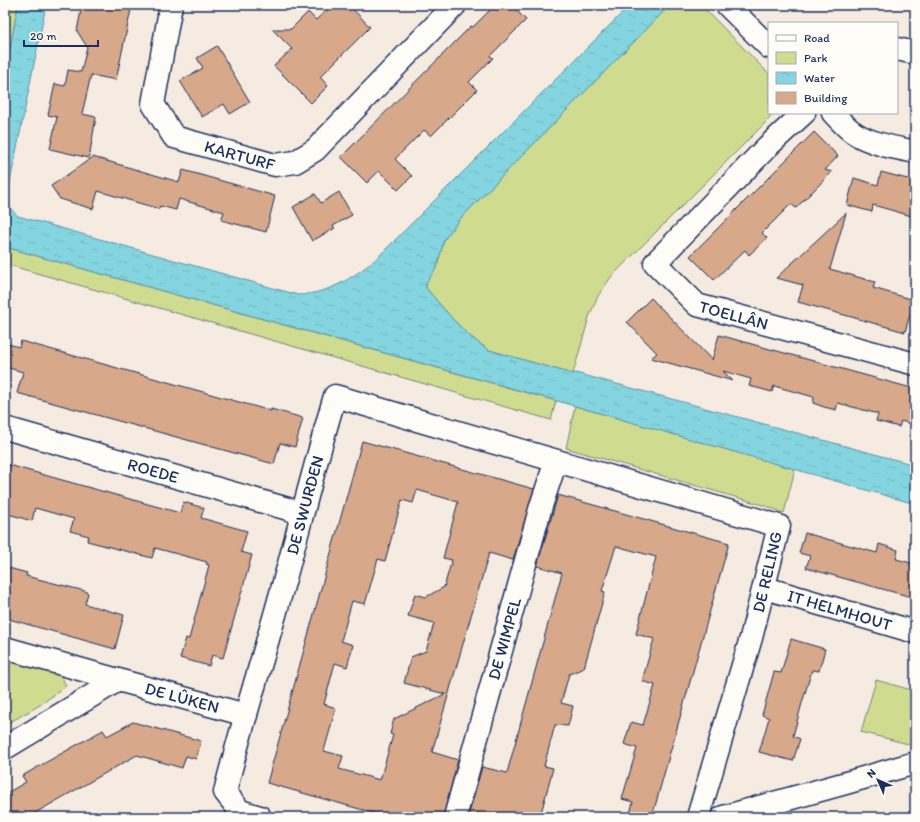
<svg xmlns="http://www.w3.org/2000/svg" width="920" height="822" viewBox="0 0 920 822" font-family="Itim,sans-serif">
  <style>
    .green { fill: #cfdc90; stroke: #758677 }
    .water { fill: url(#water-ripples); stroke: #5a93ab }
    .building { fill: #d7a889; stroke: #1b2f5e; fill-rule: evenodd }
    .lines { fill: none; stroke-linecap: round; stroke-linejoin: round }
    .minor-casing { stroke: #1b2f5e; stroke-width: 25 }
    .minor { stroke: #fdfcf7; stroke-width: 22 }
    .labels { text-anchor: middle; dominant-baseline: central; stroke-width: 3.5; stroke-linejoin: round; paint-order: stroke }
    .street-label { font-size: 17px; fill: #1b2f5e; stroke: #fdfcf7 }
  </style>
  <defs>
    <pattern id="water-ripples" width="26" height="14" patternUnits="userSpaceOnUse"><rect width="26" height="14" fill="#84d5df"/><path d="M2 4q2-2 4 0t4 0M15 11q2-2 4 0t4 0" fill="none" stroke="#71b7c2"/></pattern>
  </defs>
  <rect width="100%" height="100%" fill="#f5ebe1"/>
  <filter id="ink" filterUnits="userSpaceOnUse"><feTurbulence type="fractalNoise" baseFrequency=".025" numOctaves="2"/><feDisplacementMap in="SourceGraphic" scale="8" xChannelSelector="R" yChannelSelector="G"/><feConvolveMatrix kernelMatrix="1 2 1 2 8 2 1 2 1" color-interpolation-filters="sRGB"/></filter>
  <g filter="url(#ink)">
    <path class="green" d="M 5,5 L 18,5 L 5,76 Z
      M 670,5 L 701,5 L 769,74 L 769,113 L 775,113 L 611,277 L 598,296 L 589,317 L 573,374 L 489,350 C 464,335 445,310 426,288 L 426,283 L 437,266 L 444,240 L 459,220 Z
      M 5,247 L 556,401 L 551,420 L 5,264 Z
      M 575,406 L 795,469 L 784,513 L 766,506 L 566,448 Z
      M 5,658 L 60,673 L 66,686 L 40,705 L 5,725 Z
      M 876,680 L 915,691 L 915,733 L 912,745 L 861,732 Z"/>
    <path class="water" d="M 18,5 L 46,5 L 7,197 C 7,205 12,211 18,216 L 298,295 C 330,293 351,279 376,259 L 630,5 L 668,5 L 669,6 L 459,220 L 444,240 L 437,267 L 426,283 L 426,288 C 445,310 464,335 489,350 L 573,374 L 576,373 L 915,465 L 915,504 L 575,406 L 5,247 L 5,76 Z"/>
    <path class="building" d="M 82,5 L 132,5 L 116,80 L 91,75 L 82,114 L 96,117 L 89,158 L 50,149 L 57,117 L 48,115 L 55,84 L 65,86 L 68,70 L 81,72 L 87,47 L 77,31 Z
      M 332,5 L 349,5 L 370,27 L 320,77 L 328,86 L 311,103 L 274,66 L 292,49 L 272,29 L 291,29 L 308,12 L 316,20 Z
      M 495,5 L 511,5 L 526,20 L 490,56 L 493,58 L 469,82 L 477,90 L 431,136 L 424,130 L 395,159 L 412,176 L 398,190 L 379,171 L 367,183 L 341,157 L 471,26 L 473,27 Z
      M 217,46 L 250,102 L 230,114 L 224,104 L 202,117 L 180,81 L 203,68 L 197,58 Z
      M 814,132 L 838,156 L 825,170 L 832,172 L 796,208 L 791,204 L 762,233 L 767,238 L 749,255 L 745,250 L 714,280 L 690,256 Z
      M 93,157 L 179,182 L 183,170 L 275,196 L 266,232 L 221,220 L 224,212 L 179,199 L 176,210 L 160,206 L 159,209 L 98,191 L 93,209 L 60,199 L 51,186 Z
      M 881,172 L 915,181 L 915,217 L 873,205 L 872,212 L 847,205 L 854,178 L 878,185 Z
      M 339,192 L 352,215 L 333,226 L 335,228 L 312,241 L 293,207 L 315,194 L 321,203 Z
      M 846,213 L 830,269 L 875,282 L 873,288 L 914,300 L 905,332 L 798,302 L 803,285 L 776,278 Z
      M 651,298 L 712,360 L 719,335 L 915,389 L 915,425 L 901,421 L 899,427 L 876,421 L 878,414 L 838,403 L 836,410 L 824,407 L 813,403 L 814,397 L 774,386 L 772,392 L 761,389 L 749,386 L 751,379 L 723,371 L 733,381 L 651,358 L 657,353 L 627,322 Z
      M 21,341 L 271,411 L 271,409 L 303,418 L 295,447 L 280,443 L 274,464 L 17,393 L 23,372 L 5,367 L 5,343 L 19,347 Z
      M 362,441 L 534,489 L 513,560 L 489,553 L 432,752 L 458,760 L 443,817 L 388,817 L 267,783 ZM 417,490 L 458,502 L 443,558 L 452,560 L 444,587 L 426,597 L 415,594 L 408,616 L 434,623 L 426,651 L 411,657 L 404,683 L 445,694 L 394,719 L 390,734 L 393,735 L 380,780 L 339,769 L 343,756 L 324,751 L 336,708 L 324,704 L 335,663 L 347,667 L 353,645 L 341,641 L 352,601 L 365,604 L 378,559 L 385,561 L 402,500 L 413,503 Z
      M 5,464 L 180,513 L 183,502 L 204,508 L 201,518 L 247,531 L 241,552 L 252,555 L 223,658 L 212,655 L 209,666 L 180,658 L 186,638 L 189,639 L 209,565 L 206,564 L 207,562 L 155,548 L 152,558 L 87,541 L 89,536 L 70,531 L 74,519 L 35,508 L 32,521 L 5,513 Z
      M 558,495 L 729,543 L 652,817 L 629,817 L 633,802 L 622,799 L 637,748 L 624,744 L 631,722 L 643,725 L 655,685 L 642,681 L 654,639 L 636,634 L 656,557 L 616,546 L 602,591 L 605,592 L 584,668 L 569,674 L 561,703 L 573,706 L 568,726 L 555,725 L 544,766 L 553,768 L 540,817 L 468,817 L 482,767 L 507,773 L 562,573 L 537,566 Z
      M 805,533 L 877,553 L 879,544 L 898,550 L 896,559 L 915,564 L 915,598 L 806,568 L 810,556 L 799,553 Z
      M 5,567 L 27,573 L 26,576 L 85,591 L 88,593 L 85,604 L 124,615 L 115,649 L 5,618 L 11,594 L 5,593 Z
      M 791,639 L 825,649 L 819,671 L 812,670 L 802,703 L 793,736 L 800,739 L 793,761 L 759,752 L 769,718 L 762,715 L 774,672 L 781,673 Z
      M 133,722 L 201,741 L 196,759 L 186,756 L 182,768 L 137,755 L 28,817 L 5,817 L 5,794 L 26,782 L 22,776 L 103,730 L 107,736 Z"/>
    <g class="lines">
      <g class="minor-casing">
        <g id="minor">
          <path id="s1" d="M 171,5 L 153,104 L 174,137 L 275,165 L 295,162 L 315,150 L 455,5"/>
          <path d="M 727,5 L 769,47"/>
          <path d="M 897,49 L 915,53"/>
          <path id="s2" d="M 804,113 L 767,147 L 655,263 L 697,305 L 915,364"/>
          <path d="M 833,113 C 840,120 847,129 856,134 C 872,144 897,148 915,152"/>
          <path id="s3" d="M 5,428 L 302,513"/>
          <path id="s4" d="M 765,588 L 915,632"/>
          <path id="s5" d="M 5,648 L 118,680 L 246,715"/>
          <path d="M 5,748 L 118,680"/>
          <path id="s6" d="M 260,817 L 240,811 L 225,792 C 240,731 259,671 276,611 C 296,540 314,467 335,396 L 779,526 L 751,638 L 698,817"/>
          <path id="s7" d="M 455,817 L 541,506 L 556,461"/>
          <path d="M 723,817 L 846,783 L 915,763"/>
        </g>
      </g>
      <use href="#minor" class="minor"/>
    </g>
  </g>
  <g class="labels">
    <g class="street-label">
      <text stroke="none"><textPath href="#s1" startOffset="208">KARTURF</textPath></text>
      <text stroke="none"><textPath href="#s2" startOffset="309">TOELLÂN</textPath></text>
      <text stroke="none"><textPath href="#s3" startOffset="154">ROEDE</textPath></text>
      <text stroke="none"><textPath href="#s6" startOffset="343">DE SWURDEN</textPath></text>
      <text transform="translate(767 572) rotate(-77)">DE RELING</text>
      <text stroke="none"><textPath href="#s4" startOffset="78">IT HELMHOUT</textPath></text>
      <text stroke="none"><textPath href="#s7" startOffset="185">DE WIMPEL</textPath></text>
      <text stroke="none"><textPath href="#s5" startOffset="184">DE LÛKEN</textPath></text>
    </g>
  </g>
  <rect width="920" height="822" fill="none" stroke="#fdfcf7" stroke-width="20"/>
  <rect x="10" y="10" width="900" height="802" fill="none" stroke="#1b2f5e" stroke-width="1.5" filter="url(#ink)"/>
  <rect x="768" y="22" width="130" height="92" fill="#fdfcf7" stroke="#a3aaba"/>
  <rect x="776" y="35" width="20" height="6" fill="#fdfcf7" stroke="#a3aaba"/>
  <text x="804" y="42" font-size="12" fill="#1b2f5e">Road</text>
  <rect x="776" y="52" width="20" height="12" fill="#cfdc90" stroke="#a3aaba"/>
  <text x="804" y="62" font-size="12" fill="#1b2f5e">Park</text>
  <rect x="776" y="72" width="20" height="12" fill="url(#water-ripples)" stroke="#a3aaba"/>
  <text x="804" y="82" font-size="12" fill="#1b2f5e">Water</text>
  <rect x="776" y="92" width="20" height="12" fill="#d7a889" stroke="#a3aaba"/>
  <text x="804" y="102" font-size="12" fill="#1b2f5e">Building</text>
  <g transform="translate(878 780) rotate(315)" stroke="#fdfcf7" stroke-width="3" paint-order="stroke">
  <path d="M0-3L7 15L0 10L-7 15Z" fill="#1b2f5e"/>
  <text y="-6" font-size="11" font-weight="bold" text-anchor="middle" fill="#1b2f5e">N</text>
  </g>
  <path d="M24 40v6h74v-6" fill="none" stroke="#1b2f5e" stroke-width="2"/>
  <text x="30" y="40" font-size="12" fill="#1b2f5e" stroke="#fdfcf7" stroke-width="3" paint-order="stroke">20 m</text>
</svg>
